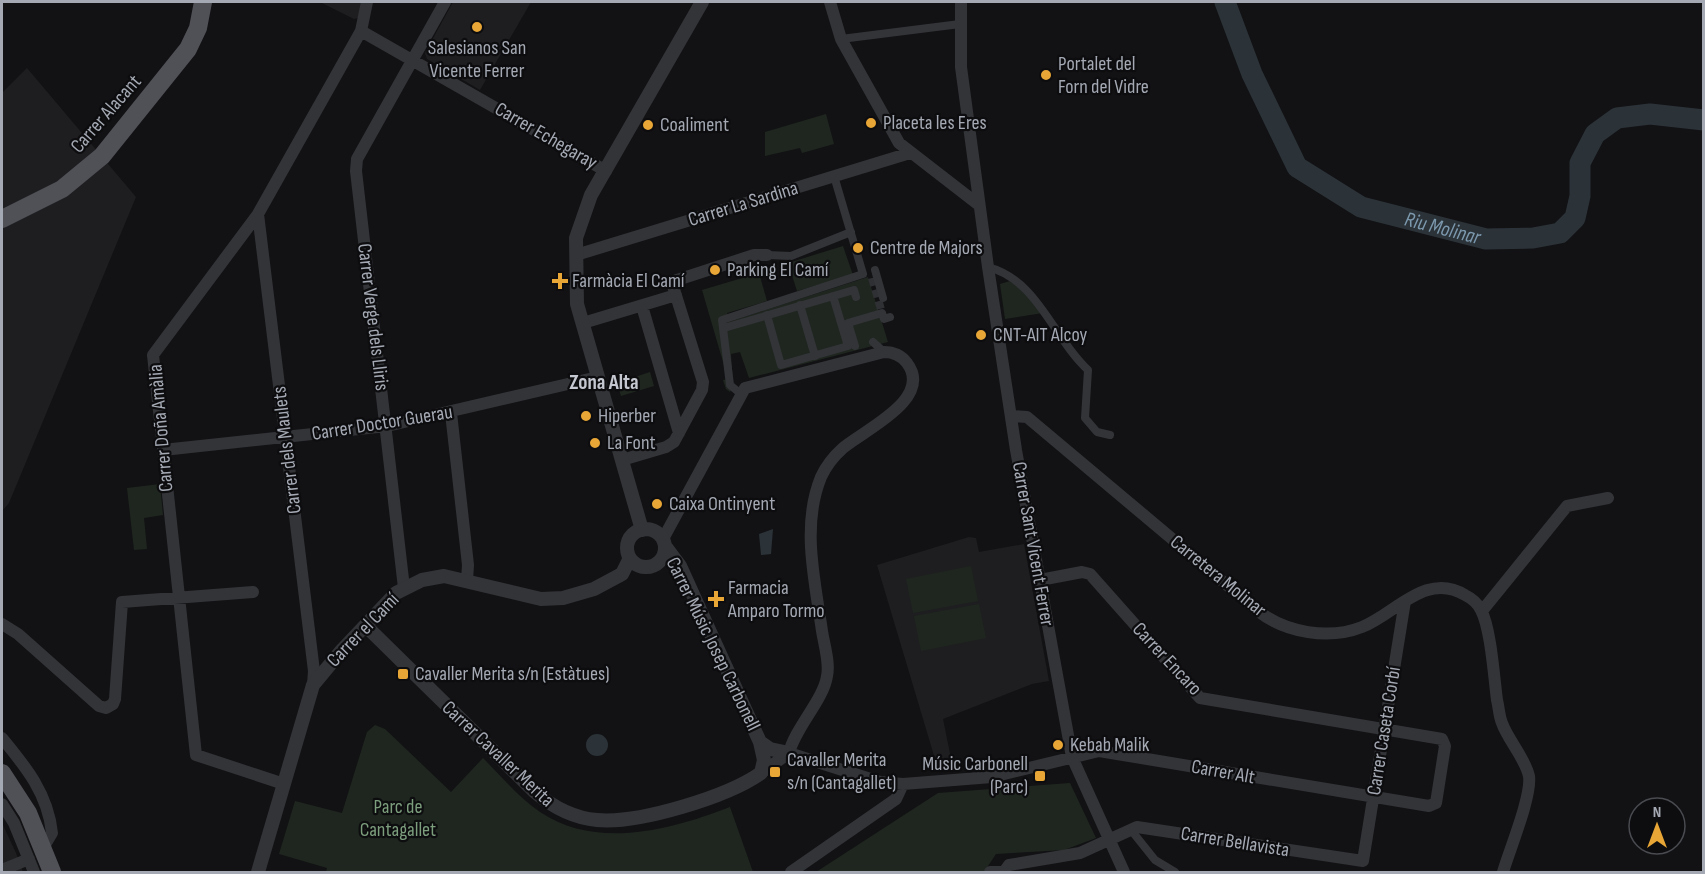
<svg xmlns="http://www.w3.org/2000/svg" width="1705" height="874" viewBox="0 0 1705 874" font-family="'Sofia Sans Condensed',sans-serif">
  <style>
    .built { fill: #1e1e21 }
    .green { fill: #1f261f }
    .water { fill: #2b3339 }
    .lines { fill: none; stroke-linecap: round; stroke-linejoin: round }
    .river { stroke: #2b3339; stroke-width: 21 }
    .pedestrian-tunnel { stroke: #2f3034; stroke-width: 8; stroke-dasharray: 8 4; stroke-linecap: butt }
    .pedestrian { stroke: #333438; stroke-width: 8 }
    .minor { stroke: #333438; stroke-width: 12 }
    .tertiary { stroke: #333438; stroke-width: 14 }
    .primary { stroke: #505157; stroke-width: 18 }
    .poi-dot { fill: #e8a636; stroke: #0d0d0f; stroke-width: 2 }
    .labels { text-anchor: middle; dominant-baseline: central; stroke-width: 4.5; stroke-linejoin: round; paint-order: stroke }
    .poi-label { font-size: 20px; fill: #a4a9b3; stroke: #0d0d0f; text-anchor: start }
    .street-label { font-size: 20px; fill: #a4a9b3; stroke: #0d0d0f }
    .park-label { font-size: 20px; fill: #7c9e7d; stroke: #0d0d0f }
    .water-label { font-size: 21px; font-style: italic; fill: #7c98ad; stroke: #0d0d0f }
    .neighbourhood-label { font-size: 21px; font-weight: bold; fill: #c5c8d0; stroke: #0d0d0f }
  </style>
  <rect width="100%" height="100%" fill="#121214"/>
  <path class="built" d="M 320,2 L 363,2 L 358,18 L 354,19 Z
    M 453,2 L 531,2 L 480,90 L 427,59 L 425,53 Z
    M 27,68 L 136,197 L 9,503 L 2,511 L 2,93 Z
    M 969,537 L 976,538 L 979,552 L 1024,544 L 1049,681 L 1032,684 L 943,719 L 953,768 L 938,769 L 877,565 Z
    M 2,823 L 16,853 L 23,872 L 2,872 Z"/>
  <path class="green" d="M 826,114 L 834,144 L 802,153 L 800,148 L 765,156 L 765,132 Z
    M 843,246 L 853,275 L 797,291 L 788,263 Z
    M 759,273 L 767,301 L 727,313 L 731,321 L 868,277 L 888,342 L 749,378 L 740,352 L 731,354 L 733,383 L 730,392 L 726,389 L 723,380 L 728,379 L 702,290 Z
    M 1010,281 L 1030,295 L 1043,313 L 1005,319 L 1000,284 Z
    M 650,372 L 654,386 L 621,396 L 617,383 Z
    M 160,484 L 163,515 L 144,518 L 147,549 L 134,550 L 127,488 Z
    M 971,566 L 978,601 L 913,613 L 906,579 Z
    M 979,604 L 986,638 L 921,651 L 914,616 Z
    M 375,725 L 385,729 L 451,792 L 483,758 C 501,776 519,798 540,812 C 596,850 671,830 730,807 L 753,872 L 326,872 L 327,868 L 279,854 L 295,801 L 342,813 L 367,732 Z
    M 1070,783 L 1096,838 L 1064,850 L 996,854 L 984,872 L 816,872 L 938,793 Z"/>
  <path class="water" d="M 773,529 L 771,554 L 761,555 L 759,534 Z
    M586 745a11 11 0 1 1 22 0a11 11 0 1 1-22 0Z"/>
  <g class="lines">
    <path class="river" id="s1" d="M 1225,2 L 1252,74 L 1297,167 L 1361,207 L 1486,239 L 1533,238 L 1560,233 L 1575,218 L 1580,196 L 1580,163 L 1595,134 L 1617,118 L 1650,114 L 1704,120"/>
    <path class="pedestrian-tunnel" d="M 872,278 L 882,313"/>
    <path class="pedestrian" d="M 841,39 L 960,24
      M 767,255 L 791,256 L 851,232
      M 988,267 C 1038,280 1053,338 1088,370 L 1085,418 L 1097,432 L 1110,435
      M 875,270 L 883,298
      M 800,305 L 815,356
      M 767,315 L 781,365 L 848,346 L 833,296
      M 724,328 L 854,290 L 856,297
      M 873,342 L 884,352
      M 855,346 L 848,323 L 882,313 L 884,319 L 890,317
      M 741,394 L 730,385 L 722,320 L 863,274 L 834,176
      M 1131,830 L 1155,860 L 1175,872"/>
    <path class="minor" d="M 830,2 L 841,39 L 899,143 L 979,205
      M 961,2 L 961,67 L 988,267 L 1016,450 L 1072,757 L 1124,872
      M 361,31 L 606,171
      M 258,214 L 314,671 L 313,685
      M 576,255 L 910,153
      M 642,306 L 679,433
      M 583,323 L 676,295
      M 451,413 L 468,565 L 467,580
      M 1011,416 L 1027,417 L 1258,611 C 1286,633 1329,640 1362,627 C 1395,614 1426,571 1465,595 C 1471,598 1478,604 1481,610 C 1491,629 1494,678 1497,700 C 1499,708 1499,716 1502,723 C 1508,740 1525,758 1529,776 C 1532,796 1509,851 1503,872
      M 163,450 L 387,426 L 598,377
      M 622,460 L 666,447 L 674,442 L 702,390 L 703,382 L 673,286 L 674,281 L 754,255 L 767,255
      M 663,539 L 745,388 L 884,352 C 893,352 901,355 907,363 C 934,399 864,430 843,448 C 834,456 826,466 821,477 C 801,526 815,581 822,631 C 824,644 830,663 827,676 C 824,699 795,728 789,753
      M 404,588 L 356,171 L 357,159 L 445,2
      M 1482,611 L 1567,506 L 1608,498
      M 2,624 L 18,634 L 99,706 L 106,708 L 113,704 L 115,699 L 122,602 L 253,592
      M 2,738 C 26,767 48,794 52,833 L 43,848
      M 789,753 L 880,782 L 903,784 L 992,777 L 1099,751 L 1429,806 L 1436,803 L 1445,746 L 1442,739 L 1200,698 L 1090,574 L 1082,572 L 1040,580
      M 761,773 L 789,753
      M 284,784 L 196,755 L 153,355 L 258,214 L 361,31 L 367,2
      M 2,804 L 14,823 L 34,872
      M 2,870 L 29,859
      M 791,872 L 896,799 L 903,784
      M 990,872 L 1001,872
      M 1004,872 L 1009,865 L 1080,853 L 1137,827 L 1363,861 L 1405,601"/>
    <path class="tertiary" d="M627 548a19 19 0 1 1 38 0a19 19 0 1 1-38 0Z
      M 642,530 L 577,304 L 576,238 L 591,195 L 702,2
      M 665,546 L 680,566 L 760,742 L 770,749 L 789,753
      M 363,628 L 370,630 L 535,792 C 554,808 573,818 597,820 C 638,824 727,797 761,773 L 764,760 L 760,742
      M 258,872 L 313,685 L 342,650 L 396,593 L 422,580 L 444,576 L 541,599 L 563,598 L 594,589 L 622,574 L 630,558"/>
    <path class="primary" d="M 2,219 L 62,189 L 102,156 L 188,49 L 198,28 L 203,2
      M 2,773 L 28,813 L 52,872"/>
  </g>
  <g class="poi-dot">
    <circle cx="477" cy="27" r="6"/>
    <circle cx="1046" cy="75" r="6"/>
    <circle cx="871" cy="123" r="6"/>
    <circle cx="648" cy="125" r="6"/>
    <circle cx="858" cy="248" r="6"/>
    <circle cx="715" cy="270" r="6"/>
    <path d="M557 272h6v6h6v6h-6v6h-6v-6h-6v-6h6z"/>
    <circle cx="981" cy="335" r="6"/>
    <circle cx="586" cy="416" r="6"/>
    <circle cx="595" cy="443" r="6"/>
    <circle cx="657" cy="504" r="6"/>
    <path d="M713 590h6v6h6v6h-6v6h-6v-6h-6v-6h6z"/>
    <rect x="397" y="668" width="12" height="12" rx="3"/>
    <circle cx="1058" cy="745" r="6"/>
    <rect x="769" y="766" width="12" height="12" rx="3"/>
    <rect x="1034" y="770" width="12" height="12" rx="3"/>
  </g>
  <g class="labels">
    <g class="poi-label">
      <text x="477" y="48" text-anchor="middle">Salesianos San<tspan x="477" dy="23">Vicente Ferrer</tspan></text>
      <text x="1058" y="64">Portalet del<tspan x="1058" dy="23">Forn del Vidre</tspan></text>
      <text x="883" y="123">Placeta les Eres</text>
      <text x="660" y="125">Coaliment</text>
      <text x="870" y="248">Centre de Majors</text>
      <text x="727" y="270">Parking El Camí</text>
      <text x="572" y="281">Farmàcia El Camí</text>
      <text x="993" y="335">CNT-AIT Alcoy</text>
      <text x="598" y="416">Hiperber</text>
      <text x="607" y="443">La Font</text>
      <text x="669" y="504">Caixa Ontinyent</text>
      <text x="728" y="588">Farmacia<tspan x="728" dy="23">Amparo Tormo</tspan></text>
      <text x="415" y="674">Cavaller Merita s/n (Estàtues)</text>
      <text x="1070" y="745">Kebab Malik</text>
      <text x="787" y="760">Cavaller Merita<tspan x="787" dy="23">s/n (Cantagallet)</tspan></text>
      <text x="1028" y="764" text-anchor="end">Músic Carbonell<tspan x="1028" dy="23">(Parc)</tspan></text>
    </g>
    <g class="street-label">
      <text transform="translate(106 114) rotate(-49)">Carrer Alacant</text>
      <text transform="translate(546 136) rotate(30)">Carrer Echegaray</text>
      <text transform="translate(743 204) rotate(-17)">Carrer La Sardina</text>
      <text transform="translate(373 317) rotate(83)">Carrer Verge dels Lliris</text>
      <text transform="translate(382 423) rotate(-9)">Carrer Doctor Guerau</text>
      <text transform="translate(161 428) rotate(-95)">Carrer Doña Amàlia</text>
      <text transform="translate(287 450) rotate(-97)">Carrer dels Maulets</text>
      <text transform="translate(1033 544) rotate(80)">Carrer Sant Vicent Ferrer</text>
      <text transform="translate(1218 576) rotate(39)">Carretera Molinar</text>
      <text transform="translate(363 630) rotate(-46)">Carrer el Camí</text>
      <text transform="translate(713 644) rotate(64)">Carrer Músic Josep Carbonell</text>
      <text transform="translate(1167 659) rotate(47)">Carrer Encaro</text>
      <text transform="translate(1384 731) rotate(-81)">Carrer Caseta Corbí</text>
      <text transform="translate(498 754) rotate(43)">Carrer Cavaller Merita</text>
      <text transform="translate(1223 772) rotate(10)">Carrer Alt</text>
      <text transform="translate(1235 842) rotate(9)">Carrer Bellavista</text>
    </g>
    <g class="park-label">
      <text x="398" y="807">Parc de<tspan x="398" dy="23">Cantagallet</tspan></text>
    </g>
    <g class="water-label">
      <text stroke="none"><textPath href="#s1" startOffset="340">Riu Molinar</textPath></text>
    </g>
    <g class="neighbourhood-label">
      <text x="604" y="382">Zona Alta</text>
    </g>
  </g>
  <rect width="1705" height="874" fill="none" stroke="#a4a9b3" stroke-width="6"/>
  <g transform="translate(1657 826)"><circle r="28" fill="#0d0d0f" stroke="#494b51" stroke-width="1.5"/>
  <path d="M0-4.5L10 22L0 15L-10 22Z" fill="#e8a636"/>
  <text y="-9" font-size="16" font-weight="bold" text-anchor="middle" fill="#a4a9b3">N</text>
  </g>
</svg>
